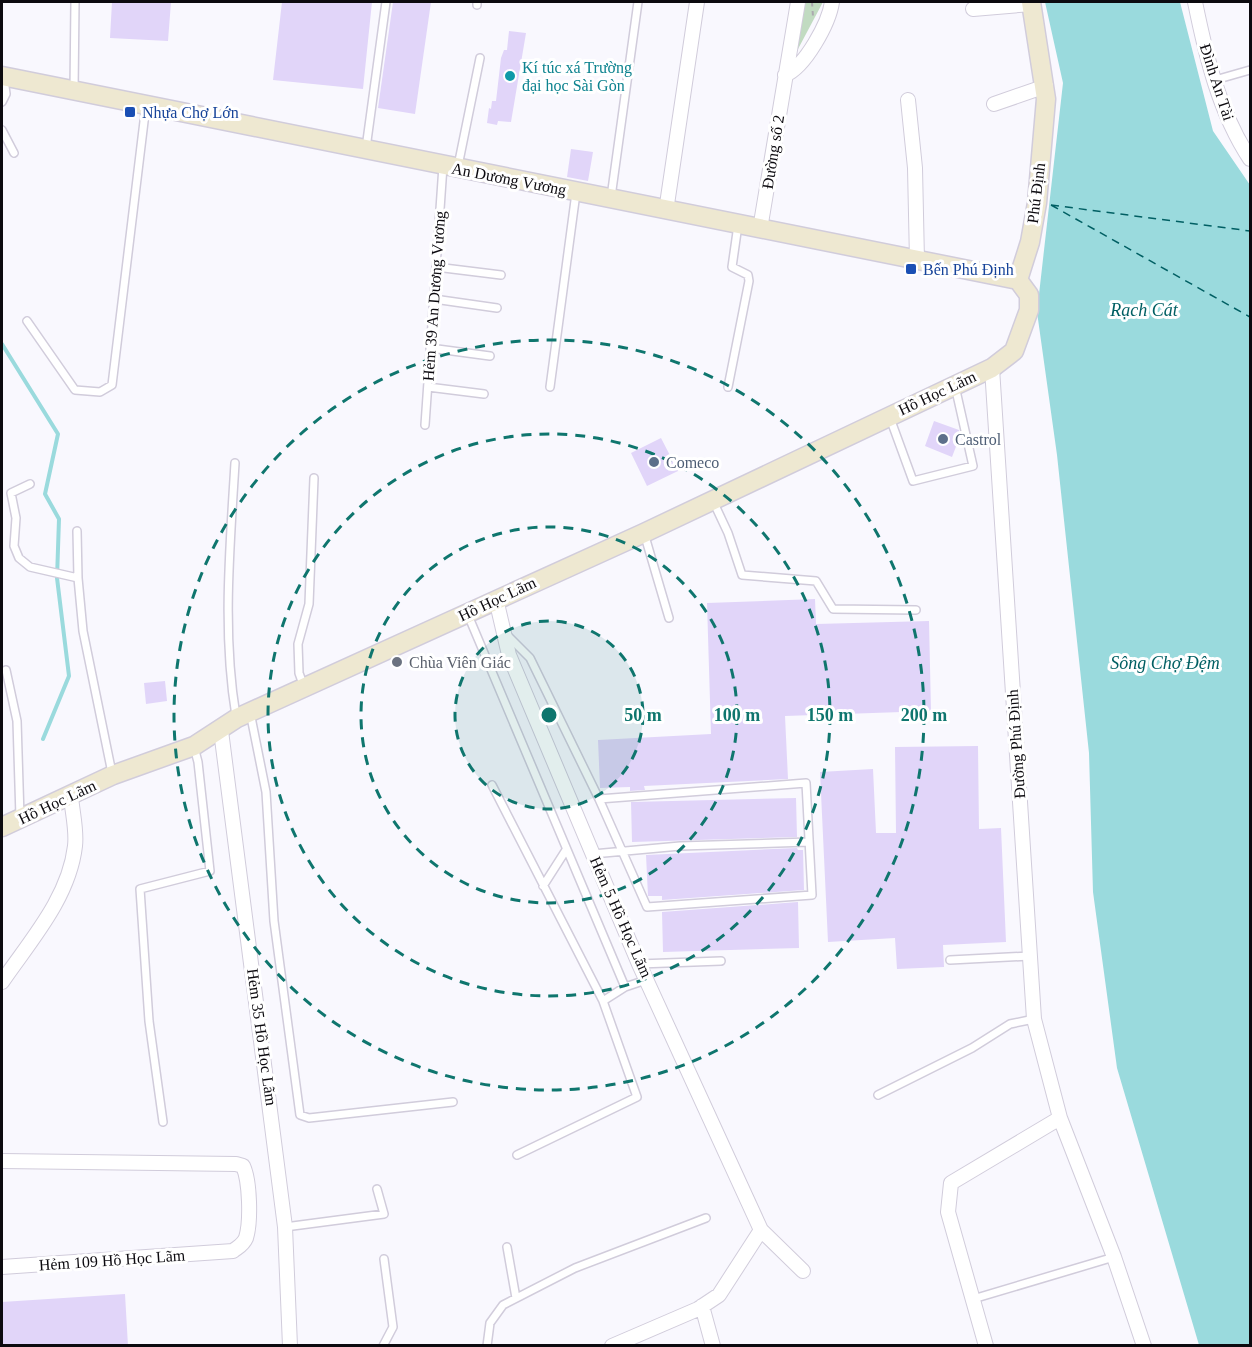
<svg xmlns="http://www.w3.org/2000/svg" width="1252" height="1347" viewBox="0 0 1252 1347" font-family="Georgia,serif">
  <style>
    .green { fill: #c1dbc1 }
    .water { fill: #9adadd }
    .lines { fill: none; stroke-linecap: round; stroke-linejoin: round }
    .stream { stroke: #9adadd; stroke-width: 4 }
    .ferry { stroke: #005f63; stroke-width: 1.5; stroke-dasharray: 8 6; stroke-linecap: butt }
    .building { fill: #e1d5f9 }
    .lane-casing { stroke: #d1ccdb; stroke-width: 10 }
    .street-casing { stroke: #d1ccdb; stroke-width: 16 }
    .secondary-casing { stroke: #d1ccdb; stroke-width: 21 }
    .path { stroke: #aba9af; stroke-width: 2; stroke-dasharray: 4.5 4.5; stroke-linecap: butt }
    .lane { stroke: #fff; stroke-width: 7 }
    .street { stroke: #fff; stroke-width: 14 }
    .secondary { stroke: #eee8d1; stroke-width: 18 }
    .ring { fill: none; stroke: #0f766e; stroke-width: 3; stroke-dasharray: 10 8 }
    .culture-dot { fill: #0f9aa8; stroke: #fff; stroke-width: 2 }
    .transit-dot { fill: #1a4fb4; stroke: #fff; stroke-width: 2 }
    .service-dot { fill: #5c6f8a; stroke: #fff; stroke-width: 2 }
    .worship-dot { fill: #6b7280; stroke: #fff; stroke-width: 2 }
    .labels { text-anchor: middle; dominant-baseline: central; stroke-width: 6; stroke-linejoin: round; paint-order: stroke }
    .culture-label { font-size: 16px; fill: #0d838f; stroke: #fff; text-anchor: start }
    .street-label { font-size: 16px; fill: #0c0a0f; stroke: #fff }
    .transit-label { font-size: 16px; fill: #164399; stroke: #fff; text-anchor: start }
    .service-label { font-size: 16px; fill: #4e5e75; stroke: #fff; text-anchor: start }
    .worship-label { font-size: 16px; fill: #5b616d; stroke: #fff; text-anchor: start }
    .water-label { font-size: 18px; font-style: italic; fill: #005f63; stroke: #fff }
    .centre { fill: #0f766e; stroke: #fff; stroke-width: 3 }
    .ring-label { font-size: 18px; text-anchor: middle; font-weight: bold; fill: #0f766e; stroke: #fff; stroke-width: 6; stroke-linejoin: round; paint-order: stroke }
  </style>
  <rect width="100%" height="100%" fill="#f9f8fe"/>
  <path class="green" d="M 802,2 L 823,2 L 798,49 L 795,48 Z"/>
  <path class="water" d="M 1045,2 L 1180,2 L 1213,131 L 1250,185 L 1250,1345 L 1199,1345 L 1117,1068 L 1093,892 L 1089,753 L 1057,455 L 1037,312 L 1063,83 Z"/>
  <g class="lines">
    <path class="stream" d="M 2,344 L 58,434 L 45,494 L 59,519 L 57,578 L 69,676 L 43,739"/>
    <path class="ferry" d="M 1051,205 L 1250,317
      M 1051,205 L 1250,231"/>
  </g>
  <path class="building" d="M 112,2 L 171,2 L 168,41 L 110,38 Z
    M 282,2 L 372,2 L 363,89 L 273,80 Z
    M 393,2 L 431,2 L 415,114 L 378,108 Z
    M 509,31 L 526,33 L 511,122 L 498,121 L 497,125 L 487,123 L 489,108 L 491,109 L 492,101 L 496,101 L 501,58 L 504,50 L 507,50 Z
    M 571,149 L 593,152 L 588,181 L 567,177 Z
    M 934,421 L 959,430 L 960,436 L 952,457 L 925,446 Z
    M 661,438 L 678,471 L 647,486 L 631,453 Z
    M 815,599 L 816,624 L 929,621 L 931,711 L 785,716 L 788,779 L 644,786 L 645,790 L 630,791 L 630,787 L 600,788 L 598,740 L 711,734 L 707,603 Z
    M 165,681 L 167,701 L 146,704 L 144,683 Z
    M 978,746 L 979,829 L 1001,828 L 1006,942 L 943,945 L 944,967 L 897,969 L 895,938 L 828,942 L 820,772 L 873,769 L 876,833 L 896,833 L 895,747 Z
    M 796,798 L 797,837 L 632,842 L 631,802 Z
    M 797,848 L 798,850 L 803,850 L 804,890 L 662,900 L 662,896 L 648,896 L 646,855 Z
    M 798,902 L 799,948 L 663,952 L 662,912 Z
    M 125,1294 L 128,1346 L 2,1346 L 2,1302 Z"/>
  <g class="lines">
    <g class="lane-casing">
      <path id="lane" d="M 477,5 L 477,2
        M 1215,80 L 1250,70
        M 74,90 L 75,2
        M 2,102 L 6,94 L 4,79
        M 2,130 L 14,153
        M 366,148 L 386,2
        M 458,166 L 480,58
        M 611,197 L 638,2
        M 436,267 L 501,275
        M 434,299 L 497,308
        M 27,321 L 75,390 L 100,392 L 112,385 L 146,105
        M 430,348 L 490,356
        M 428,387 L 484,394
        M 550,387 L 576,193
        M 728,387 L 749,281 L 748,275 L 732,267 L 738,225
        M 890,418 L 913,481 L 973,466 L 955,386
        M 425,425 L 443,166
        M 235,463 C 230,547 222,632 236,716
        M 30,484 L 11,493 L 16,518 L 14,546 L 19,558 L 30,567 L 78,578 L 83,631 L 112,773
        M 713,501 L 728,533 L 742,575 L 816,581 L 833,609 L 916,610
        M 77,531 L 78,578
        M 644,533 L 669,618
        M 468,615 L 625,987
        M 505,633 L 530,658 L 599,799
        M 6,670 L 17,721 L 20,817
        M 304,687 L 299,673 L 298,644 L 309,604 L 314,478
        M 250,712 L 266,792 L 274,921 L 300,1115 L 309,1118 L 453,1102
        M 806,783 L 812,895 L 647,907 L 599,799 Z
        M 492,785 L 603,1001
        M 593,854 L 680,846 L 809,842
        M 543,886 L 566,850
        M 950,960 L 1030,956
        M 639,964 L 721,961
        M 878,1095 L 972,1048 L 1010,1024 L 1034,1019
        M 163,1122 L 149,1021 L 140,889 L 210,871 L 198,762 L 194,747
        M 517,1155 L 637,1097 L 603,1001 L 625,987 L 646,980
        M 285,1227 L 384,1214 L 377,1189
        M 507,1247 L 516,1298
        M 973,1299 L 1114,1257
        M 383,1346 L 393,1327 L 384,1259
        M 487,1346 L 490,1323 L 503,1305 L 575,1268 L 706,1218"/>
    </g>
    <g class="street-casing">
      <path id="street" d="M 1195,2 C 1206,56 1219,112 1250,159
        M 973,9 L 1031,4
        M 785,75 C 805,67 829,23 832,2
        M 908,100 L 915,168 L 917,260
        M 994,104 L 1046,86
        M 666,211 L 697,2
        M 760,229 L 798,2
        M 992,368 L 1034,1019 L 1060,1118 L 1114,1257 L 1144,1346
        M 496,599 L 509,655 L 639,964 L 761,1230 L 803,1271
        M 221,731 L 285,1227 L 290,1346
        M 2,982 C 30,941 69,898 75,846 C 77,830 72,811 71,796
        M 2,1161 L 236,1164 L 243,1166 C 250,1181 251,1222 246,1238 C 243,1245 238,1247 233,1251 L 2,1267
        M 702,1306 L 713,1346
        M 612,1346 L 698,1309 L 719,1295 L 761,1230
        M 986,1346 L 948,1212 L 951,1183 L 1060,1118"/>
    </g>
    <g class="secondary-casing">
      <path id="secondary" d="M 2,76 L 1018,280
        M 1018,280 L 1030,242 L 1037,203 L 1046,99 L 1031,2
        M 2,827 L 113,775 L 194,746 L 237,718 L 644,533 L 992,368 L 1014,351 L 1029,310 L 1029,295 L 1018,280"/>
    </g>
    <path class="path" d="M 812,2 L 813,17"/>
    <use href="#lane" class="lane"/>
    <use href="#street" class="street"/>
    <use href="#secondary" class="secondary"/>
  </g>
  <circle cx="549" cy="715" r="94" fill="#0f766e" fill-opacity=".12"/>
  <g class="ring">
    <circle cx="549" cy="715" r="94"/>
    <circle cx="549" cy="715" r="188"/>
    <circle cx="549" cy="715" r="281"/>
    <circle cx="549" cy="715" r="375"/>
  </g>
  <circle class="culture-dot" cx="510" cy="76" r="6"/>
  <g class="transit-dot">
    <rect x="124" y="106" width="12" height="12" rx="3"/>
    <rect x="905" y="263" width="12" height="12" rx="3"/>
  </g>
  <g class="service-dot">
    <circle cx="943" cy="439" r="6"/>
    <circle cx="654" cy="462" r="6"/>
  </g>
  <circle class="worship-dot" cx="397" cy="662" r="6"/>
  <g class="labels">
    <g class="culture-label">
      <text x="522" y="67">Kí túc xá Trường<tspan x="522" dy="18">đại học Sài Gòn</tspan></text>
    </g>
    <g class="street-label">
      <text transform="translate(1217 82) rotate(72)">Đình An Tài</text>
      <text transform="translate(773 152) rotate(-81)">Đường số 2</text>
      <text transform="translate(509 179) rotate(11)">An Dương Vương</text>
      <text transform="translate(1036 193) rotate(-83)">Phú Định</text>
      <text transform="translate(434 296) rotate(-86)">Hẻm 39 An Dương Vương</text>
      <text transform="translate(937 393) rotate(-25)">Hồ Học Lãm</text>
      <text transform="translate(497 599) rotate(-25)">Hồ Học Lãm</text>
      <text transform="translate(1016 744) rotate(-94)">Đường Phú Định</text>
      <text transform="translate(57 802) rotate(-25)">Hồ Học Lãm</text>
      <text transform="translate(621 917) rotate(66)">Hẻm 5 Hồ Học Lãm</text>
      <text transform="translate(262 1037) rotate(82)">Hẻm 35 Hồ Học Lãm</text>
      <text transform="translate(112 1260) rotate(-4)">Hẻm 109 Hồ Học Lãm</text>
    </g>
    <g class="transit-label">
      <text x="142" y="112">Nhựa Chợ Lớn</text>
      <text x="923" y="269">Bến Phú Định</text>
    </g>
    <g class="service-label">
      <text x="955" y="439">Castrol</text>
      <text x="666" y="462">Comeco</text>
    </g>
    <g class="worship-label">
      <text x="409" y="662">Chùa Viên Giác</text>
    </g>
    <g class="water-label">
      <text x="1144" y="310">Rạch Cát</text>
      <text x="1165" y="663">Sông Chợ Đệm</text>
    </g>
  </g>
  <circle cx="549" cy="715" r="9" class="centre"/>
  <g class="ring-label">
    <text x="643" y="721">50 m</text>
    <text x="737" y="721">100 m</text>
    <text x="830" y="721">150 m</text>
    <text x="924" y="721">200 m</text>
  </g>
  <rect width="1252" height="1347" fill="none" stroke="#0c0a0f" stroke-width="6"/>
</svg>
